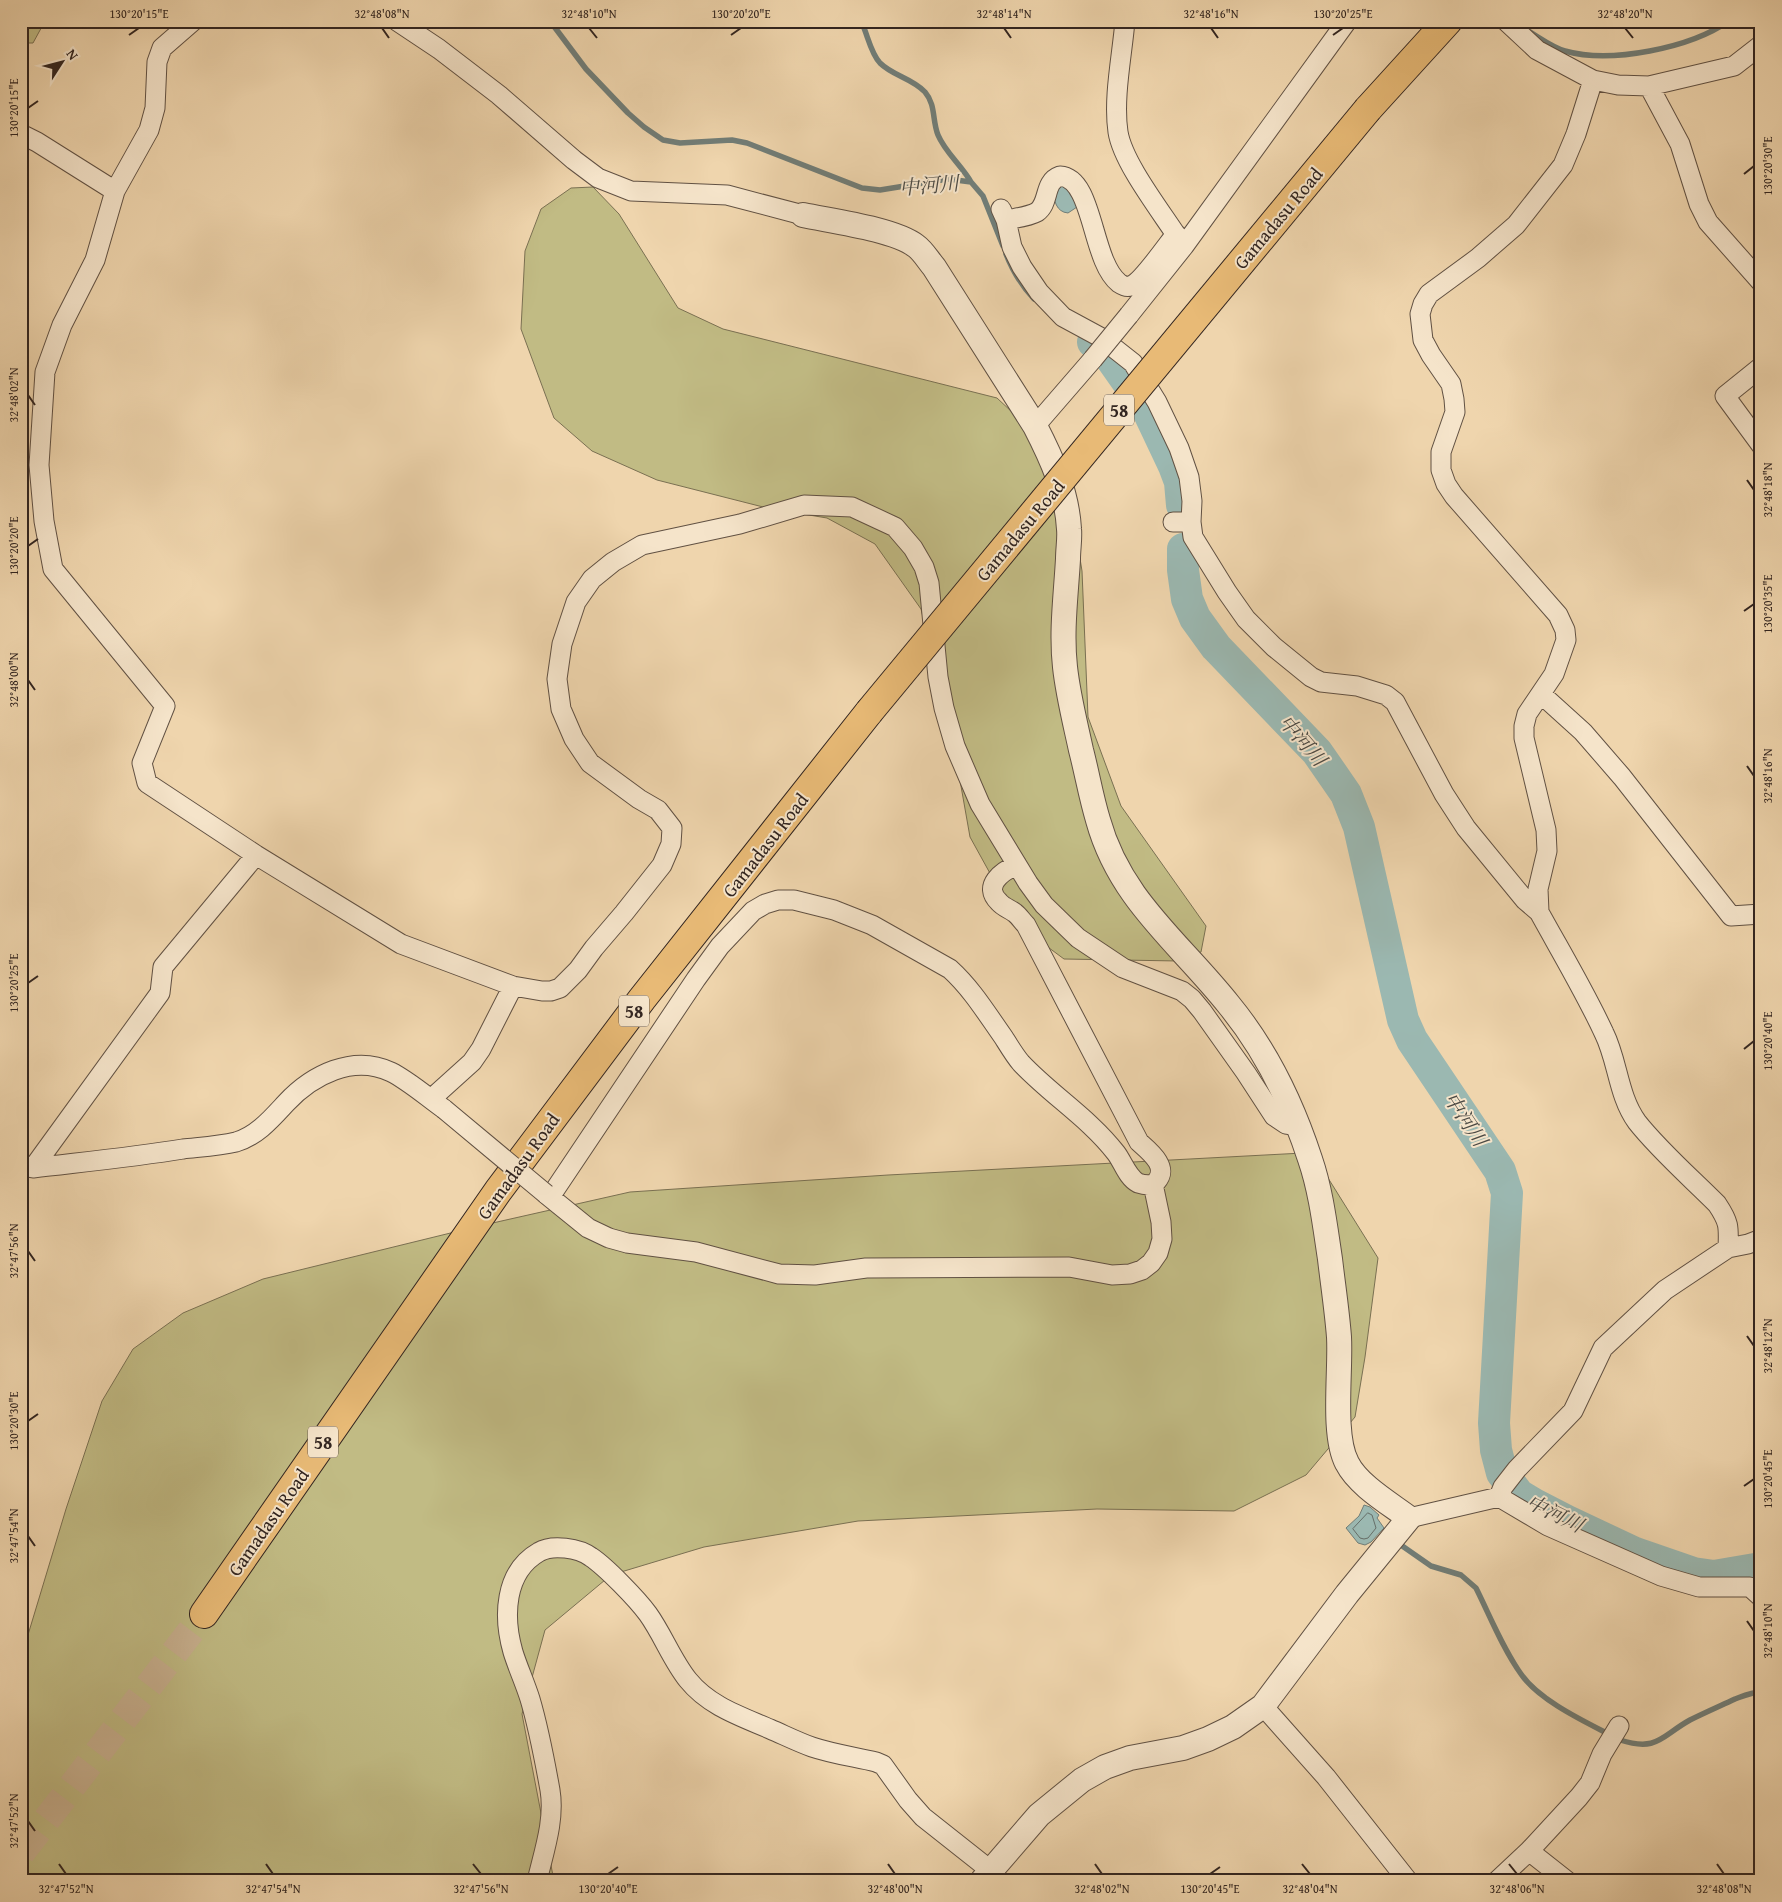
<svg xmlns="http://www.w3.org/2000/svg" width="1782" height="1902" viewBox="0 0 1782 1902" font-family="'Gentium Book Plus','Noto Serif JP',serif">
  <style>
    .green { fill: #c1bb84; stroke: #7a7052 }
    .water { fill: #9bb8b1; stroke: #717d77 }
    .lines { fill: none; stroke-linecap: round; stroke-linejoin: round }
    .shore { stroke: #666e68; stroke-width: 1 }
    .stream { stroke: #717d77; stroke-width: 5.5 }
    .river { stroke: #9bb8b1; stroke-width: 32 }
    .motorway-tunnel { stroke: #c9b291; stroke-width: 28; stroke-dasharray: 28 14; stroke-linecap: butt }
    .minor-casing { stroke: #615143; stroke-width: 21 }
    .tertiary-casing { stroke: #615143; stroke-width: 26 }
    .motorway-casing { stroke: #322520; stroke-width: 30 }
    .minor { stroke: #f5e4ca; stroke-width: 19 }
    .tertiary { stroke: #f5e4ca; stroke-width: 24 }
    .motorway { stroke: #e8ba76; stroke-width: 28 }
    .minor-bridge-casing { stroke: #615143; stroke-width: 21; stroke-linecap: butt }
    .motorway-bridge-casing { stroke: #322520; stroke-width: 30; stroke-linecap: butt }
    .minor-bridge { stroke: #f5e4ca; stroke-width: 19 }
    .motorway-bridge { stroke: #e8ba76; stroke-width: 28 }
    .ticks { fill: none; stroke: #322520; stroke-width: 2 }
    .labels { text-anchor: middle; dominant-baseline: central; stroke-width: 4; stroke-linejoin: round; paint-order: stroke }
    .shield { fill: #f5e4ca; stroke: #6c5e53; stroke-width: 1 }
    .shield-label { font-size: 18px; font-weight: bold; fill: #322520 }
    .street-label { font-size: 19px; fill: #322520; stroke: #f5e4ca }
    .water-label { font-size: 20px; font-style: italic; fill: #4c4a44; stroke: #f5e4ca }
    .neatline { fill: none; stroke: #322520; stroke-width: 2 }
    .ticks-label { font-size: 12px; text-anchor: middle; fill: #322520 }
  </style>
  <rect width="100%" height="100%" fill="#efd5ad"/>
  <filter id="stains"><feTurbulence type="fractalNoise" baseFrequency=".004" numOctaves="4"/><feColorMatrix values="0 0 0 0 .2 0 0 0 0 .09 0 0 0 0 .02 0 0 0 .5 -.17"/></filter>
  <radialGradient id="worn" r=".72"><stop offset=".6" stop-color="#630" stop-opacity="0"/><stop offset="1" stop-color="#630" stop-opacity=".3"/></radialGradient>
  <path class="green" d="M 21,21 L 45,21 L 33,43 L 21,43 Z
    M 593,187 L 619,214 L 678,308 L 723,329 L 997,398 L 1043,441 L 1069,490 L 1082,571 L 1088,717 L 1121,806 L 1206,926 L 1201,952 L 1178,961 L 1064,959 L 1033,936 L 997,886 L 970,837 L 950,724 L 921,609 L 875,544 L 827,518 L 767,508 L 657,480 L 592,451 L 554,418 L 521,329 L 525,251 L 541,209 L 571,188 Z
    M 1303,1153 L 1323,1170 L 1378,1258 L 1365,1357 L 1355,1417 L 1306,1475 L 1234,1511 L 1097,1509 L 858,1521 L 704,1547 L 611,1575 L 545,1630 L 522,1714 L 554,1881 L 21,1881 L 21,1658 L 66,1509 L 102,1401 L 133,1349 L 183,1313 L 263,1279 L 475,1227 L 630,1192 L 888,1175 Z"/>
  <path class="water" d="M 1061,185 L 1070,190 L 1077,207 L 1068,213 C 1056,212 1054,200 1053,191 Z
    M 1364,1505 L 1370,1507 L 1379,1515 L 1377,1518 L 1384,1528 L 1371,1542 L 1365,1545 L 1358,1543 L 1346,1528 L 1359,1516 Z"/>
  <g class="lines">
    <path class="shore" d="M 1368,1513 L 1372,1515 L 1376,1528 L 1368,1538 L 1364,1539 L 1360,1538 L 1353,1529 Z"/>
    <path class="stream" d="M 550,21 L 586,69 L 628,113 L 644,127 L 663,140 L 680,143 L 732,140 L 747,143 L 862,188 L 880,190 L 948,179 L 971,182 L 983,196 L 1003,246
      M 861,21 C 868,35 870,52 880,63 C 893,76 912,78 925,92 C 936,105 932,120 938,135 C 945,152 962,166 971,182
      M 1528,31 C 1540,38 1553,48 1565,51 C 1611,64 1690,48 1729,21
      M 1006,254 C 1013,272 1021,285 1034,299
      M 1398,1543 L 1431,1566 L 1461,1575 L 1476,1588 C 1490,1616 1503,1649 1521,1674 C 1540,1702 1590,1724 1620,1740 C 1658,1752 1661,1736 1690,1720 C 1704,1713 1720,1706 1735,1699 C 1743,1696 1752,1692 1761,1692"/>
    <path class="river" d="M 1093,342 L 1110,357 L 1148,411 L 1174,466 L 1180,482 L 1182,505
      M 1183,549 L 1183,570 L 1187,599 L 1195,618 L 1216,647 L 1317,752 L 1346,794 L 1359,827 L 1403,1020 L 1412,1040 L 1500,1171 L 1507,1193 L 1494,1423 L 1496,1450 L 1502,1473 L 1519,1495 L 1534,1504 L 1567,1521 L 1635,1553 L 1693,1573 L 1714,1576 L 1761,1568"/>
    <path class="motorway-tunnel" d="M 21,1853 L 204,1614"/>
    <g class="minor-casing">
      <path id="minor" d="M 193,21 L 162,48 L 157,62 L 155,108 L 149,130 L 115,191 L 95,260 L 62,325 L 45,372 L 39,465 L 44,521 L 53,569 L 165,706 L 142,763 L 147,783 L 256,855 L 401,944 L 513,986 L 542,991 L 551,991 L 560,988 L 578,970 L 594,948 L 624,913 L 662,865 L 671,844 L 672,828 L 658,810 L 639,799 L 590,763 L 574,739 L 561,709 L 557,679 L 562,644 L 576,602 L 592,579 L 613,562 L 642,545 L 740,524 L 804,505 L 852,507 L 895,527 L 913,548 L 924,567 L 929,583 L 938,677 L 944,708 L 955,746 L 980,804 L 1028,883 L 1044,905 L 1078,938 L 1123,968 L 1182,991 L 1192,999 L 1202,1011 L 1246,1073 L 1274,1116 L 1286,1124 L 1299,1126
        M 397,21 L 439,49 L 499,95 L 574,160 L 598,178 L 631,191 L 727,195 L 803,215
        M 1125,21 C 1122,56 1113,98 1118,132 C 1123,164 1164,215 1182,244
        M 1506,21 L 1537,50 L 1593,80 L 1618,85 L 1649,86 L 1734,66 L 1761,45
        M 1593,80 L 1576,134 L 1563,165 L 1516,225 L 1478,258 L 1429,294 L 1423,304 L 1420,314 L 1423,340 L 1431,355 L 1451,384 L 1454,399 L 1455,412 L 1441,452 L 1441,470 L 1446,484 L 1454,496 L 1558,615 L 1565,630 L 1566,640 L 1554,674 L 1527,714 L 1524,726 L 1524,738 L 1546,830 L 1547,851 L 1538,889 L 1539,912 C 1561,952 1585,992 1604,1033 C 1618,1061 1618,1096 1637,1122 C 1659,1150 1691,1178 1717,1204 C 1729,1222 1729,1226 1728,1248
        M 1649,86 L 1680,144 L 1699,204 L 1708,222 L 1761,282
        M 21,134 L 37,142 L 115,191
        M 1001,209 L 1006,220 L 1012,247 L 1022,267 L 1039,292 L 1063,317 L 1100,337 L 1133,363 L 1157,402 L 1179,448 L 1189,477 L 1192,501 L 1191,522 L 1193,537 L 1227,592 L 1246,619 L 1274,647 L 1311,677 L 1321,682 L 1357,686 L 1386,695 L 1395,702 L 1444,794 L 1466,828 L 1525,900 L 1539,912
        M 1006,220 C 1015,218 1028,217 1037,212 C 1050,203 1043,182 1060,176 C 1094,178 1091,261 1119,283 C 1122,285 1126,288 1130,286 C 1141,283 1167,245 1176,234
        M 1129,315 L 1184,246 L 1347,21
        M 1761,367 L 1725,396 L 1761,445
        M 1035,426 L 1093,359
        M 1173,522 L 1191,522
        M 1541,694 L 1583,732 L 1622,777 L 1731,916 L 1761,914
        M 431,1099 L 472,1062 L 481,1049 L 513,986
        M 21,1166 L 33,1168 C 83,1162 134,1157 183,1149 C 201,1147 219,1146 236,1142 C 257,1136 272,1118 286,1103 C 312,1075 353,1054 391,1072 C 409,1081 427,1097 444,1109
        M 33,1168 L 160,993 L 163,967 L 256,855
        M 546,1194 L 588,1228 L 609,1238 L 627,1243 L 696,1252 L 779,1274 L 815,1275 L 866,1268 L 1069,1267 L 1112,1275 L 1130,1274 L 1142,1270 L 1151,1263 L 1158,1253 L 1162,1239 L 1161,1222 L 1153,1184
        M 550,1197 L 696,979 L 720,946 L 753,911 L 765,904 L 778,900 L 794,900 L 834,910 L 872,925 L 950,969 C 972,989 987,1014 1004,1038 C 1009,1046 1015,1056 1021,1063 C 1051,1095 1089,1118 1116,1153 C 1123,1162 1127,1177 1138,1183 C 1144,1185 1152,1186 1156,1182 C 1170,1167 1149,1151 1139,1142 L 1026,925 C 1022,921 1019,916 1015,913 C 1010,909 1003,907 999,902 C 982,886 1002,871 1017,865
        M 1499,1497 L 1503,1487 L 1517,1469 L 1573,1411 L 1603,1348 L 1665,1290 L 1728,1248 L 1748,1244 L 1761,1239
        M 1409,1518 L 1499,1497 L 1548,1526 L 1661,1576 L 1699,1587 L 1750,1587 L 1761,1597
        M 1263,1706 L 1326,1777 L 1408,1881
        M 1529,1851 L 1567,1881
        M 537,1881 C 544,1851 555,1820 550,1790 C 545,1762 538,1726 530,1699 C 525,1683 518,1668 513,1652 C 503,1617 504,1572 539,1552 C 552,1544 579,1548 591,1557 C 606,1567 637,1599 648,1614 C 663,1635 672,1660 688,1680 C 709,1706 740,1716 770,1729 C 784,1735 798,1742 812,1747 C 833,1754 855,1757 876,1762 L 883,1765 L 908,1800 L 923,1817 L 990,1870
        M 1497,1881 L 1529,1851 L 1579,1797 L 1590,1783 L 1602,1754 L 1619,1726"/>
    </g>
    <g class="tertiary-casing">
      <path id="tertiary" d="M 803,215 C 831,221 894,229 916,246 C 923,251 928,260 934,267 L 1035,426 C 1052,459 1067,492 1069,529 C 1070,538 1068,549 1068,559 C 1066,595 1061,631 1065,667 C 1068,695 1075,722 1081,750 C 1087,773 1091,797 1098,820 C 1120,900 1180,943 1229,1005 C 1266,1050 1292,1104 1310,1159 C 1321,1191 1325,1226 1330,1259 C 1333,1285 1337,1311 1339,1337 C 1341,1371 1332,1435 1347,1463 C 1358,1485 1389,1503 1409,1518 L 1347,1594 L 1263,1706 L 1233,1727 L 1208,1739 L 1183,1748 L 1130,1758 L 1105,1767 L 1082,1780 L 1039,1815 L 982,1881"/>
    </g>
    <g class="motorway-casing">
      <path id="motorway" d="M 1368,109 L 1448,21
        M 204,1614 L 498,1191 L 642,999 L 869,712"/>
    </g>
    <use href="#minor" class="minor"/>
    <use href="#tertiary" class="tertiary"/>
    <use href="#motorway" class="motorway"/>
    <g class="minor-bridge-casing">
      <path id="minor-bridge" d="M 1093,359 L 1129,315
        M 444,1109 L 546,1194"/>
    </g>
    <g class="motorway-bridge-casing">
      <path id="motorway-bridge" d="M 869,712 L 1368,109"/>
    </g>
    <use href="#minor-bridge" class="minor-bridge"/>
    <use href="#motorway-bridge" class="motorway-bridge"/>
  </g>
  <path class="ticks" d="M 382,28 L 389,38M 589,28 L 597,38M 1004,28 L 1011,38M 1211,28 L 1218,38M 1625,28 L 1633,38M 129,35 L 139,28M 731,35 L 741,28M 1333,35 L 1343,28M 28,108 L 38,101M 1744,174 L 1754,166M 28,395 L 35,405M 1747,480 L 1754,490M 28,546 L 38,539M 1744,611 L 1754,604M 28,680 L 35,690M 1747,766 L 1754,776M 28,983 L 38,976M 1744,1049 L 1754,1041M 28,1251 L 35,1261M 1747,1336 L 1754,1346M 28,1421 L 38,1414M 1744,1486 L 1754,1479M 28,1536 L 35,1546M 1747,1621 L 1754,1631M 28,1821 L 35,1831M 59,1864 L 66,1874M 266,1864 L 273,1874M 473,1864 L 481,1874M 888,1864 L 895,1874M 1095,1864 L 1102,1874M 1302,1864 L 1310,1874M 1509,1864 L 1517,1874M 1717,1864 L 1724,1874M 608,1874 L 618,1867M 1210,1874 L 1220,1867"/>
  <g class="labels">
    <g class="shield">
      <rect x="1104" y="394.5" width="30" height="31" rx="4"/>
      <rect x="619" y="995.5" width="30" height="31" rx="4"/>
      <rect x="308" y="1426.5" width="30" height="31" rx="4"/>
    </g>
    <g class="shield-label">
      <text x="1119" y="410">58</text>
      <text x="634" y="1011">58</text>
      <text x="323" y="1442">58</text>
    </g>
    <g class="street-label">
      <text transform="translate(1278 218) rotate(-50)">Gamadasu Road</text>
      <text transform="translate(1020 530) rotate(-50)">Gamadasu Road</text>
      <text transform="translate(765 845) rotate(-52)">Gamadasu Road</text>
      <text transform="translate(518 1166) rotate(-54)">Gamadasu Road</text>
      <text transform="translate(268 1522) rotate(-55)">Gamadasu Road</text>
    </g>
    <g class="water-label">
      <text transform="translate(929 185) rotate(-5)">中河川</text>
      <text transform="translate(1303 740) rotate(49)">中河川</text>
      <text transform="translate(1466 1119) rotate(56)">中河川</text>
      <text transform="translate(1555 1513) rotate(26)">中河川</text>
    </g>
  </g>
  <rect width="1782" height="1902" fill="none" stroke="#efd5ad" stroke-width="55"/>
  <g transform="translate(62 62) rotate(54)" stroke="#f5e4ca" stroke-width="4" paint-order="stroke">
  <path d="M0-4L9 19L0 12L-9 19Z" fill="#322520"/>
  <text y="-8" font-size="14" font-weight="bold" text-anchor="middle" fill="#322520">N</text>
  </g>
  <rect x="28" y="28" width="1726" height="1846" class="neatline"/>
  <g class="ticks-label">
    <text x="139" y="18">130°20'15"E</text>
    <text x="382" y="18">32°48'08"N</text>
    <text x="589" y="18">32°48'10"N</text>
    <text x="741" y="18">130°20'20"E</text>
    <text x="1004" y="18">32°48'14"N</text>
    <text x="1211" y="18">32°48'16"N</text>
    <text x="1343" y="18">130°20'25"E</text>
    <text x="1625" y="18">32°48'20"N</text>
    <text transform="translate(14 108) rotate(-90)" y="4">130°20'15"E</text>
    <text transform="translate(1768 166) rotate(-90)" y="4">130°20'30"E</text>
    <text transform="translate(14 395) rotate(-90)" y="4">32°48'02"N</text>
    <text transform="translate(1768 490) rotate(-90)" y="4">32°48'18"N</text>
    <text transform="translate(14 546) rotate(-90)" y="4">130°20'20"E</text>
    <text transform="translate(1768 604) rotate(-90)" y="4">130°20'35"E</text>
    <text transform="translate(14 680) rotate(-90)" y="4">32°48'00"N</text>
    <text transform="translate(1768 776) rotate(-90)" y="4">32°48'16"N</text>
    <text transform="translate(14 983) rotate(-90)" y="4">130°20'25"E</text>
    <text transform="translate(1768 1041) rotate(-90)" y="4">130°20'40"E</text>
    <text transform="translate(14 1251) rotate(-90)" y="4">32°47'56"N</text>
    <text transform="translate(1768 1346) rotate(-90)" y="4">32°48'12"N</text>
    <text transform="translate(14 1421) rotate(-90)" y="4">130°20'30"E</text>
    <text transform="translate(1768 1479) rotate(-90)" y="4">130°20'45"E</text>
    <text transform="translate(14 1536) rotate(-90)" y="4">32°47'54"N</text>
    <text transform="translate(1768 1631) rotate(-90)" y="4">32°48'10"N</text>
    <text transform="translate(14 1821) rotate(-90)" y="4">32°47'52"N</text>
    <text x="66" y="1893">32°47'52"N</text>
    <text x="273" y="1893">32°47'54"N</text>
    <text x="481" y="1893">32°47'56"N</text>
    <text x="608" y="1893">130°20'40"E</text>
    <text x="895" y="1893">32°48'00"N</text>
    <text x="1102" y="1893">32°48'02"N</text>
    <text x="1210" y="1893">130°20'45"E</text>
    <text x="1310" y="1893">32°48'04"N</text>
    <text x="1517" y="1893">32°48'06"N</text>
    <text x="1724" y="1893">32°48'08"N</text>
  </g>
  <rect width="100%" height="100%" filter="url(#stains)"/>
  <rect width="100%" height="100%" fill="url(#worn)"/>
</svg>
